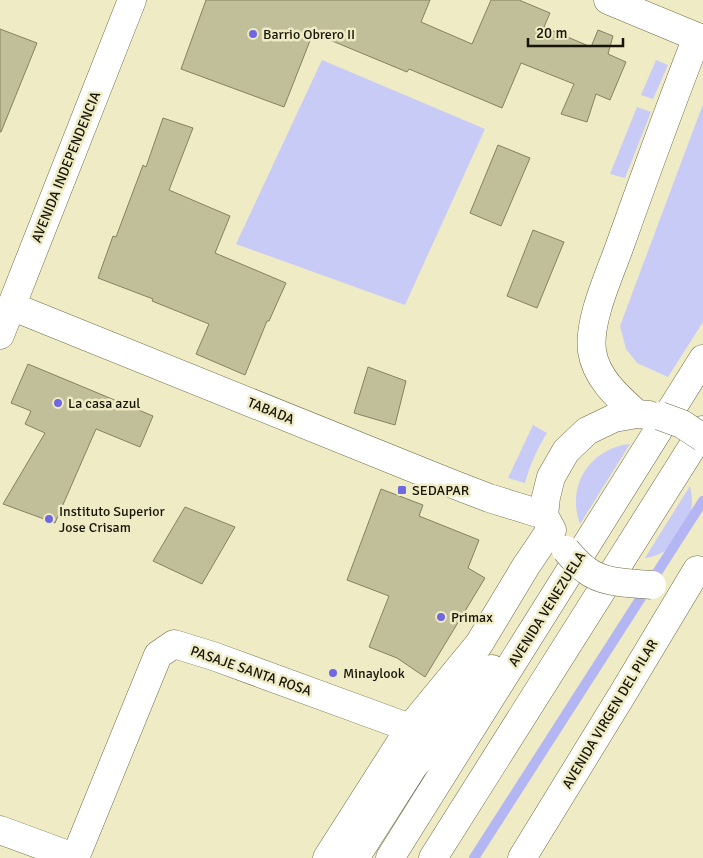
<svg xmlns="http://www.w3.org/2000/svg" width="703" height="858" viewBox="0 0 703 858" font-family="Signika,sans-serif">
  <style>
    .green { fill: #c9cbf7 }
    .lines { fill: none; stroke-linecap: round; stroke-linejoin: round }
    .stream { stroke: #b3b6f2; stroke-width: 10 }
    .building { fill: #c1be9a; stroke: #85825f }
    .street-casing { stroke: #6f6c4a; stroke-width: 29 }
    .secondary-casing { stroke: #6f6c4a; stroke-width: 29 }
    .primary-casing { stroke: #6f6c4a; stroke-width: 29 }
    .street { stroke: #fff; stroke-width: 28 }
    .secondary { stroke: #fff; stroke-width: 28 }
    .primary { stroke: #fff; stroke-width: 28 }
    .secondary-bridge-casing { stroke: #6f6c4a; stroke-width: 29; stroke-linecap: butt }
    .secondary-bridge { stroke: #fff; stroke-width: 28 }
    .poi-dot { fill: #7068e3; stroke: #eeebc5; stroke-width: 2 }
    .labels { text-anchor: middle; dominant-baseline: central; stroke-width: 5; stroke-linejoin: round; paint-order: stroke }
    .poi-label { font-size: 14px; fill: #171508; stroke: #eeebc5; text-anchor: start }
    .street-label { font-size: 14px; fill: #171508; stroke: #eeebc5 }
  </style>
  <rect width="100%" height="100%" fill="#eeebc5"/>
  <path class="green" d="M 322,60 L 485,129 L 405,305 L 236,244 Z
    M 656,60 L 668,65 L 653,99 L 641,95 Z
    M 703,104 L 703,322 L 668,377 L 637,363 L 626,349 L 620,326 Z
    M 637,107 L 651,112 L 625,178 L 610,174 Z
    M 533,425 L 547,433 C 537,449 530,465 525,483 L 508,478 Z
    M 630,444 L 580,524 C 566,486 590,448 630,444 Z
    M 690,486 C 691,491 692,497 692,502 C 691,528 672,555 645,558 Z"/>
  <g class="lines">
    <path class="stream" d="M 474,858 L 703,501"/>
  </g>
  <path class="building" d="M 206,0 L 430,0 L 421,22 L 472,44 L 491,0 L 519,0 L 550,13 L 544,27 L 591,47 L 598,30 L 613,36 L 608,54 L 626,62 L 610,100 L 596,94 L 587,122 L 561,114 L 574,84 L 521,63 L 502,108 L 409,69 L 407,72 L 313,33 L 284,107 L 181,69 Z
    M 0,29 L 37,43 L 1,132 L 0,132 Z
    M 163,118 L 193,128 L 169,190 L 230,216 L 215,253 L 286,283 L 269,321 L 267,321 L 245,375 L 196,354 L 209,324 L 152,301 L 153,299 L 98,278 L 113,236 L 116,237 L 143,165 L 146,167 Z
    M 498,145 L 530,158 L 501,226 L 470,213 Z
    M 533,230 L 564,242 L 537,308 L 507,296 Z
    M 28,364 L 153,416 L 140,447 L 96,429 L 55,523 L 3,504 L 45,433 L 25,424 L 31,411 L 11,403 Z
    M 368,367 L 406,381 L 395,425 L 354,413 Z
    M 381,489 L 423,505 L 419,516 L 479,540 L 468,568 L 485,578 L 425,677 L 397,658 L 369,647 L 389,596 L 347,580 Z
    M 185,507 L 235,527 L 202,584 L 153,561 Z"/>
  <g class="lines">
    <g class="street-casing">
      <path id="street" d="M 0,830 L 76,858
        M 75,858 L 158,655 L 174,644 L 213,656 L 410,728"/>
    </g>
    <g class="secondary-casing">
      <path id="secondary" d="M 608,0 L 697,37 C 670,107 644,178 619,248 C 609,276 588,321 592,351 C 596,378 618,397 637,414
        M 11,306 L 450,483 L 489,498 L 544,515
        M 0,335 L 132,0
        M 552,530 L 544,515 L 546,497 L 551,477 L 566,451 L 587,431 L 614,418 L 637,414 L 649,415
        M 327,858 L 410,728 L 479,644 L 526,566 L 551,529
        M 522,858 L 622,695 L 697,570"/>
    </g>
    <g class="primary-casing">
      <path id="primary" d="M 697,37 L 703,40
        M 355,858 L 413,767 L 464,703 L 492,669
        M 390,858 L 703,359
        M 433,858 L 703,430"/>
    </g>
    <use href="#street" class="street"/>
    <use href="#secondary" class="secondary"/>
    <use href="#primary" class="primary"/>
    <g class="secondary-bridge-casing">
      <path id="secondary-bridge" d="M 660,416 L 682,424 L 703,438
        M 566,550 C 572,557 579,565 586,570 C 604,584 631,583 652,585"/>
    </g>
    <use href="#secondary-bridge" class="secondary-bridge"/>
  </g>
  <g class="poi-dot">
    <circle cx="253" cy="34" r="5"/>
    <circle cx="58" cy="403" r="5"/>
    <rect x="397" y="485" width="10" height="10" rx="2.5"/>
    <circle cx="49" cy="519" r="5"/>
    <circle cx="441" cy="617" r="5"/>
    <circle cx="333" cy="673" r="5"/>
  </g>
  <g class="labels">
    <g class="poi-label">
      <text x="263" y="34">Barrio Obrero II</text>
      <text x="68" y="403">La casa azul</text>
      <text x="412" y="490">SEDAPAR</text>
      <text x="59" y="511">Instituto Superior<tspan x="59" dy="16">Jose Crisam</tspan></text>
      <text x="451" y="617">Primax</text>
      <text x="343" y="673">Minaylook</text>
    </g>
    <g class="street-label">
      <text transform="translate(66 167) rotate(-68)">AVENIDA INDEPENDENCIA</text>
      <text transform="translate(271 411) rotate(22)">TABADA</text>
      <text transform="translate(547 609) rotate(-58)">AVENIDA VENEZUELA</text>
      <text transform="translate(251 671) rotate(19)">PASAJE SANTA ROSA</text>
      <text transform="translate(610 714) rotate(-59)">AVENIDA VIRGEN DEL PILAR</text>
    </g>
  </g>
  <path d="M528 38v8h95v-8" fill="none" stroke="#171508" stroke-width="2.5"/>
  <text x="536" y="38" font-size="15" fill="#171508" stroke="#eeebc5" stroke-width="4" paint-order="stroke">20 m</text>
</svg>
